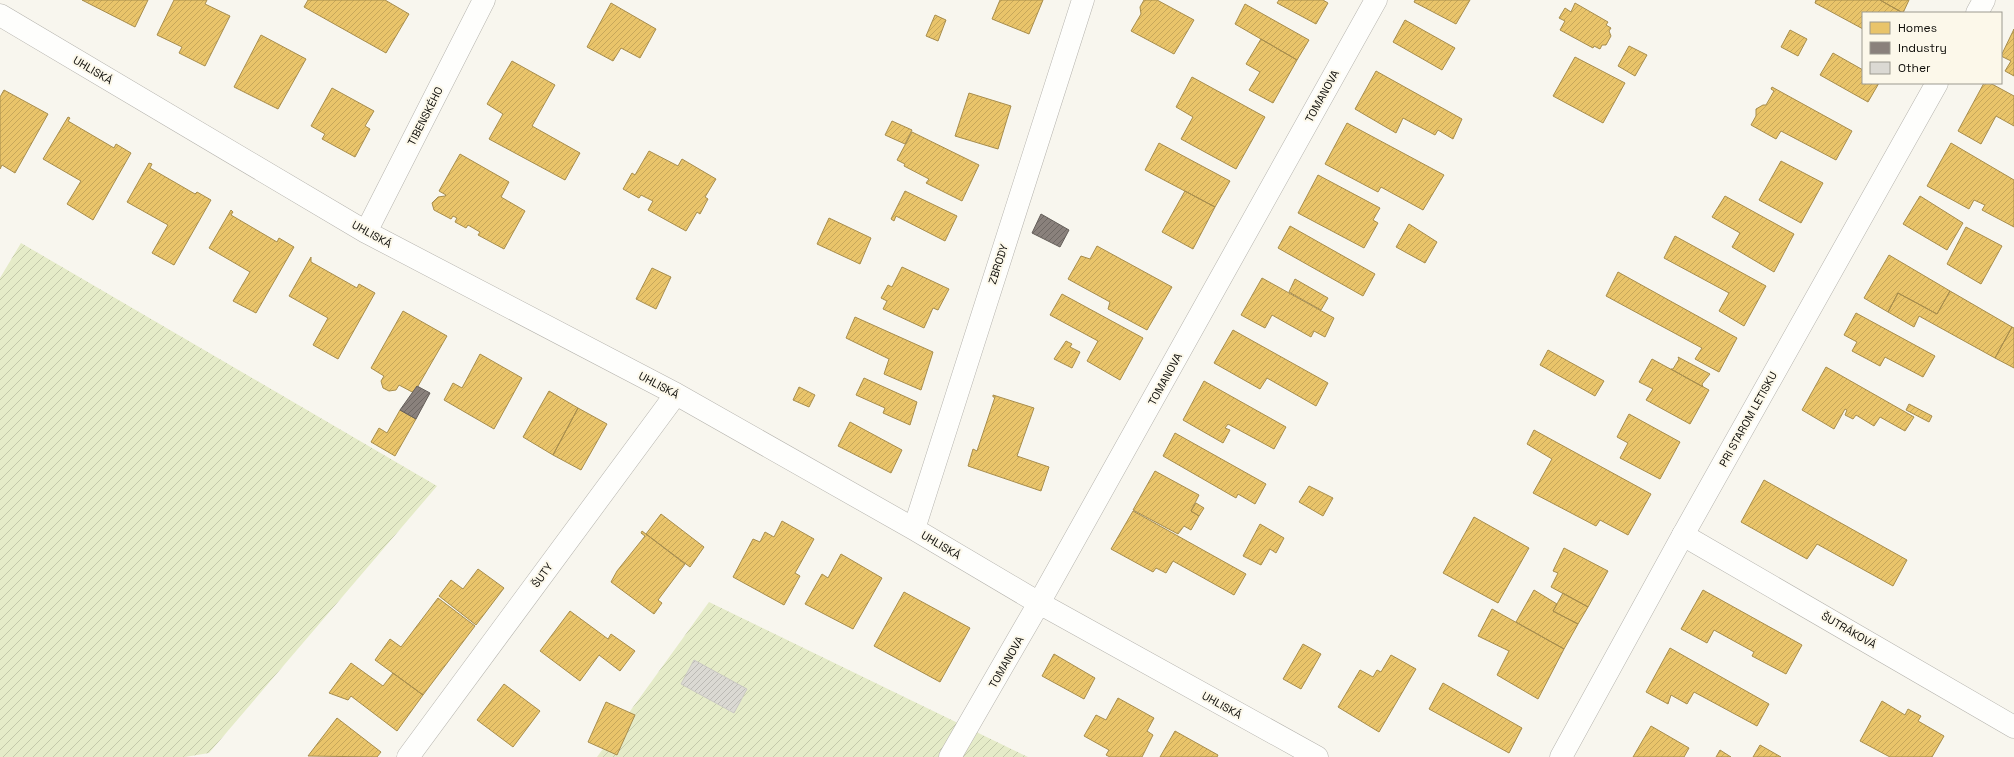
<svg xmlns="http://www.w3.org/2000/svg" width="2014" height="757" viewBox="0 0 2014 757" font-family="'Space Grotesk',sans-serif">
  <style>
    .garden { fill: url(#garden-furrows) }
    .homes { fill: url(#homes-hatch); stroke: #a78d4d }
    .industry { fill: url(#industry-hatch); stroke: #645e59 }
    .building { fill: url(#building-hatch); stroke: #cbc9c3 }
    .lines { fill: none; stroke-linecap: round; stroke-linejoin: round }
    .minor-casing { stroke: #b5b3ad; stroke-width: 23 }
    .tertiary-casing { stroke: #b5b3ad; stroke-width: 23 }
    .minor { stroke: #fefefc; stroke-width: 22 }
    .tertiary { stroke: #fefefc; stroke-width: 22 }
    .labels { text-anchor: middle; dominant-baseline: central; stroke-width: 4; stroke-linejoin: round; paint-order: stroke }
    .street-label { font-size: 11px; fill: #0d0c08; stroke: #fcf8ea }
  </style>
  <defs>
    <pattern id="garden-furrows" width="10" height="10" patternUnits="userSpaceOnUse"><rect width="10" height="10" fill="#e5ebc8"/><path d="M-1 1l2-2M0 10L10 0M9 11l2-2" fill="none" stroke="#c3c8aa"/></pattern>
    <pattern id="homes-hatch" width="6" height="6" patternUnits="userSpaceOnUse"><rect width="6" height="6" fill="#e9c46a"/><path d="M-1 1l2-2M0 6l6-6M5 7l2-2" fill="none" stroke="#c7a75a"/></pattern>
    <pattern id="industry-hatch" width="6" height="6" patternUnits="userSpaceOnUse"><rect width="6" height="6" fill="#8a817c"/><path d="M-1 1l2-2M0 6l6-6M5 7l2-2" fill="none" stroke="#6f6864"/></pattern>
    <pattern id="building-hatch" width="6" height="6" patternUnits="userSpaceOnUse"><rect width="6" height="6" fill="#dbd9d3"/><path d="M-1 1l2-2M0 6l6-6M5 7l2-2" fill="none" stroke="#bbb9b4"/></pattern>
  </defs>
  <rect width="100%" height="100%" fill="#f8f6ee"/>
  <path class="garden" d="M 21,243 L 437,486 L 209,753 L 185,757 L 0,757 L 0,278 Z
    M 709,602 L 1028,757 L 597,757 Z"/>
  <path class="homes" d="M 82,0 L 148,0 L 135,27 Z
    M 174,0 L 207,0 L 205,4 L 230,16 L 205,66 L 179,53 L 182,47 L 157,35 Z
    M 308,0 L 385,0 L 409,14 L 386,53 L 304,7 Z
    M 1000,0 L 1043,0 L 1029,34 L 992,19 Z
    M 1144,0 L 1157,0 L 1194,20 L 1174,54 L 1131,31 L 1141,14 L 1140,7 Z
    M 1279,0 L 1323,0 L 1328,3 L 1316,24 L 1277,3 Z
    M 1415,0 L 1470,0 L 1456,24 L 1414,2 Z
    M 1816,0 L 1880,0 L 1903,13 L 1863,13 L 1863,29 L 1815,3 Z
    M 1880,0 L 1909,0 L 1903,13 Z
    M 611,3 L 656,29 L 640,58 L 621,48 L 613,61 L 587,47 Z
    M 1575,3 L 1608,22 L 1606,25 L 1611,28 L 1609,31 L 1611,36 L 1606,45 L 1602,45 L 1600,49 L 1594,46 L 1593,48 L 1560,30 L 1565,21 L 1559,18 L 1565,8 L 1571,12 Z
    M 1245,4 L 1309,40 L 1297,60 L 1235,24 Z
    M 935,15 L 946,20 L 938,41 L 926,36 Z
    M 1405,20 L 1455,48 L 1442,70 L 1393,42 Z
    M 2014,29 L 2014,76 L 2005,71 L 2011,61 L 2001,56 Z
    M 1790,30 L 1807,39 L 1798,56 L 1781,47 Z
    M 261,35 L 306,59 L 278,109 L 234,87 Z
    M 1261,39 L 1297,60 L 1273,103 L 1249,90 L 1260,72 L 1246,64 Z
    M 1629,46 L 1647,55 L 1635,76 L 1618,66 Z
    M 1833,53 L 1863,70 L 1863,83 L 1879,83 L 1868,102 L 1820,75 Z
    M 1575,57 L 1625,83 L 1603,123 L 1553,96 Z
    M 512,61 L 555,85 L 532,126 L 580,153 L 565,180 L 489,139 L 503,114 L 487,104 Z
    M 1376,71 L 1462,119 L 1453,139 L 1438,130 L 1435,135 L 1403,118 L 1396,133 L 1355,109 Z
    M 1192,77 L 1265,117 L 1236,169 L 1181,139 L 1193,117 L 1176,107 Z
    M 1984,83 L 1990,83 L 2014,96 L 2014,126 L 1996,116 L 1981,144 L 1958,131 Z
    M 1772,87 L 1852,131 L 1836,160 L 1781,131 L 1776,139 L 1751,125 L 1756,116 L 1756,109 L 1763,105 L 1766,105 L 1774,91 L 1771,89 Z
    M 332,88 L 374,111 L 365,126 L 370,129 L 355,157 L 322,139 L 325,134 L 311,126 Z
    M 4,90 L 48,114 L 15,173 L 2,165 L 0,169 L 0,97 Z
    M 969,93 L 1011,106 L 998,149 L 955,136 Z
    M 68,117 L 70,118 L 68,121 L 114,148 L 116,144 L 131,153 L 93,220 L 67,204 L 81,181 L 43,159 Z
    M 892,121 L 912,130 L 905,144 L 885,135 Z
    M 1347,123 L 1444,175 L 1423,210 L 1381,187 L 1378,192 L 1325,164 Z
    M 912,132 L 979,165 L 962,201 L 926,183 L 929,179 L 904,166 L 905,164 L 897,160 Z
    M 1159,143 L 1230,181 L 1215,207 L 1145,170 Z
    M 1951,143 L 2014,180 L 2014,227 L 1982,210 L 1985,205 L 1974,200 L 1969,209 L 1927,186 Z
    M 649,151 L 678,166 L 682,159 L 716,179 L 705,197 L 708,199 L 700,214 L 697,212 L 686,231 L 648,210 L 653,201 L 641,195 L 639,198 L 623,189 L 632,173 L 635,175 Z
    M 460,154 L 509,182 L 501,197 L 525,211 L 504,249 L 478,235 L 480,232 L 468,225 L 466,228 L 455,222 L 457,218 L 453,216 L 451,219 L 434,210 L 432,203 L 438,197 L 445,196 L 446,195 L 439,191 Z
    M 1781,161 L 1823,183 L 1801,223 L 1759,200 Z
    M 149,163 L 152,164 L 150,168 L 195,194 L 197,192 L 211,200 L 174,265 L 152,253 L 168,225 L 127,202 Z
    M 1318,175 L 1380,208 L 1373,220 L 1378,223 L 1364,248 L 1298,213 Z
    M 905,191 L 957,216 L 945,241 L 896,216 L 894,221 L 891,219 Z
    M 1185,191 L 1215,207 L 1193,249 L 1162,232 Z
    M 1725,196 L 1794,234 L 1774,272 L 1732,247 L 1740,233 L 1712,217 Z
    M 1920,196 L 1963,223 L 1947,250 L 1903,224 Z
    M 231,210 L 233,212 L 231,215 L 277,242 L 279,238 L 294,247 L 256,313 L 233,301 L 250,272 L 209,248 Z
    M 829,218 L 871,238 L 860,264 L 817,244 Z
    M 1409,224 L 1437,242 L 1425,263 L 1396,247 Z
    M 1290,226 L 1375,274 L 1363,296 L 1278,248 Z
    M 1966,227 L 2002,246 L 1981,284 L 1947,264 Z
    M 1675,236 L 1766,286 L 1744,326 L 1719,311 L 1729,293 L 1664,258 Z
    M 1097,246 L 1172,287 L 1147,330 L 1108,309 L 1110,302 L 1068,279 L 1081,256 L 1090,259 Z
    M 1889,255 L 1950,291 L 1937,314 L 1898,293 L 1888,312 L 1864,298 Z
    M 311,257 L 311,262 L 357,288 L 359,284 L 375,293 L 338,359 L 313,345 L 328,318 L 289,296 Z
    M 902,267 L 949,289 L 938,310 L 933,308 L 924,328 L 883,309 L 887,301 L 881,298 L 888,285 L 892,287 Z
    M 652,268 L 671,277 L 656,309 L 636,299 Z
    M 1618,272 L 1737,338 L 1719,372 L 1695,359 L 1702,348 L 1606,296 Z
    M 1262,278 L 1334,318 L 1325,337 L 1314,331 L 1311,337 L 1272,315 L 1265,328 L 1241,315 Z
    M 1295,279 L 1328,298 L 1321,310 L 1289,292 Z
    M 1950,291 L 2012,327 L 1995,358 L 1919,316 L 1914,327 L 1888,312 L 1898,293 L 1937,314 Z
    M 1062,294 L 1143,338 L 1120,380 L 1087,361 L 1098,341 L 1050,315 Z
    M 403,311 L 447,336 L 414,393 L 399,385 L 396,390 L 389,391 L 383,388 L 381,381 L 384,376 L 371,368 Z
    M 1856,313 L 1935,356 L 1923,377 L 1885,357 L 1880,366 L 1852,351 L 1857,342 L 1844,335 Z
    M 855,317 L 933,352 L 921,390 L 884,374 L 889,359 L 846,338 Z
    M 2012,327 L 2014,328 L 2014,368 L 1995,358 Z
    M 1233,330 L 1328,383 L 1316,406 L 1267,378 L 1260,389 L 1214,363 Z
    M 1066,341 L 1072,344 L 1070,347 L 1080,352 L 1072,368 L 1054,359 Z
    M 1548,350 L 1604,381 L 1595,396 L 1540,365 Z
    M 480,354 L 522,378 L 494,429 L 444,400 L 453,383 L 462,388 Z
    M 1678,357 L 1710,374 L 1702,384 L 1703,387 L 1671,369 L 1673,369 L 1679,359 Z
    M 1652,359 L 1709,390 L 1690,424 L 1646,400 L 1653,389 L 1639,382 Z
    M 1826,367 L 1914,417 L 1905,431 L 1880,417 L 1874,426 L 1856,415 L 1853,419 L 1845,415 L 1847,410 L 1845,409 L 1834,429 L 1802,410 Z
    M 864,378 L 917,402 L 910,425 L 883,413 L 885,408 L 856,395 Z
    M 1204,381 L 1286,427 L 1274,449 L 1228,424 L 1225,428 L 1230,430 L 1223,443 L 1183,420 Z
    M 799,387 L 815,395 L 809,407 L 793,400 Z
    M 549,391 L 578,408 L 553,455 L 523,437 Z
    M 993,395 L 1034,408 L 1017,456 L 1049,467 L 1041,491 L 968,466 L 973,449 L 977,451 L 995,397 L 993,397 Z
    M 1909,404 L 1932,416 L 1929,422 L 1906,410 Z
    M 578,408 L 607,424 L 581,470 L 553,455 Z
    M 400,410 L 416,419 L 395,456 L 371,442 L 379,428 L 387,433 Z
    M 1629,414 L 1680,442 L 1660,479 L 1620,458 L 1628,443 L 1617,437 Z
    M 850,422 L 902,450 L 891,473 L 838,446 Z
    M 1534,430 L 1651,494 L 1628,535 L 1600,520 L 1596,526 L 1533,493 L 1552,459 L 1527,444 Z
    M 1175,433 L 1266,484 L 1255,504 L 1238,494 L 1236,498 L 1163,456 Z
    M 1155,471 L 1199,495 L 1191,511 L 1199,516 L 1191,530 L 1184,526 L 1178,534 L 1133,510 Z
    M 1764,480 L 1907,560 L 1893,586 L 1817,544 L 1807,559 L 1741,522 Z
    M 1309,486 L 1333,498 L 1323,516 L 1299,502 Z
    M 1196,503 L 1204,508 L 1199,516 L 1191,511 Z
    M 1133,511 L 1246,574 L 1234,595 L 1173,561 L 1166,573 L 1156,568 L 1153,572 L 1111,549 Z
    M 661,514 L 704,547 L 690,567 L 646,534 Z
    M 1474,517 L 1529,548 L 1498,603 L 1443,573 Z
    M 782,521 L 814,539 L 795,573 L 800,576 L 784,605 L 733,577 L 753,539 L 760,542 L 765,532 L 774,537 Z
    M 1260,524 L 1284,538 L 1276,553 L 1270,549 L 1261,565 L 1243,556 Z
    M 642,531 L 685,564 L 658,600 L 662,603 L 654,614 L 611,582 L 617,571 L 645,536 L 641,533 Z
    M 1564,548 L 1608,571 L 1588,607 L 1551,587 L 1558,573 L 1553,571 Z
    M 841,554 L 882,578 L 853,629 L 805,604 L 822,574 L 828,578 Z
    M 478,569 L 504,588 L 476,625 L 439,596 L 451,580 L 463,589 Z
    M 1534,590 L 1557,604 L 1553,611 L 1578,624 L 1564,649 L 1516,622 Z
    M 1703,590 L 1802,645 L 1786,674 L 1752,656 L 1754,652 L 1714,630 L 1707,643 L 1681,629 Z
    M 904,592 L 970,628 L 940,682 L 874,646 Z
    M 1563,593 L 1588,607 L 1578,624 L 1553,611 Z
    M 438,598 L 475,626 L 423,695 L 375,660 L 390,639 L 401,647 Z
    M 1492,609 L 1564,649 L 1538,699 L 1497,675 L 1509,651 L 1478,636 Z
    M 570,611 L 608,639 L 611,634 L 635,651 L 620,671 L 599,655 L 580,681 L 540,651 Z
    M 1303,644 L 1321,654 L 1301,689 L 1283,679 Z
    M 1670,648 L 1769,704 L 1757,726 L 1694,692 L 1687,704 L 1671,695 L 1668,704 L 1646,692 Z
    M 1054,654 L 1095,678 L 1084,699 L 1042,676 Z
    M 1391,655 L 1416,669 L 1379,732 L 1338,707 L 1360,670 L 1373,677 L 1377,670 L 1381,672 Z
    M 351,663 L 383,686 L 393,673 L 423,695 L 397,731 L 351,696 L 348,700 L 329,693 Z
    M 1443,683 L 1522,728 L 1509,753 L 1429,709 Z
    M 504,684 L 540,711 L 513,747 L 477,720 Z
    M 1118,698 L 1154,718 L 1147,731 L 1153,735 L 1142,757 L 1110,757 L 1106,755 L 1109,750 L 1084,736 L 1096,715 L 1106,720 Z
    M 1882,701 L 1905,715 L 1908,709 L 1921,716 L 1918,721 L 1944,736 L 1932,757 L 1890,757 L 1860,741 Z
    M 606,702 L 635,715 L 617,755 L 588,742 Z
    M 337,718 L 381,752 L 377,757 L 308,756 Z
    M 1651,726 L 1689,748 L 1684,757 L 1633,757 Z
    M 1175,731 L 1218,755 L 1217,757 L 1160,757 Z
    M 1760,745 L 1781,757 L 1753,757 Z
    M 1720,750 L 1731,757 L 1716,757 Z"/>
  <path class="industry" d="M 1041,214 L 1069,230 L 1060,247 L 1032,233 Z
    M 417,386 L 430,393 L 416,419 L 400,410 Z"/>
  <path class="building" d="M 694,660 L 747,689 L 734,713 L 681,684 Z"/>
  <g class="lines">
    <g class="minor-casing">
      <path id="minor" d="M 0,15 L 366,232 L 676,394 L 914,529 L 1039,603 L 1317,757
        M 366,232 L 484,0
        M 914,529 L 1083,0
        M 1683,535 L 2014,727
        M 408,757 L 676,394
        M 950,757 L 1039,603 L 1376,0"/>
    </g>
    <g class="tertiary-casing">
      <path id="tertiary" d="M 1977,13 L 1984,0
        M 1561,757 L 1683,535 L 1937,83"/>
    </g>
    <use href="#minor" class="minor"/>
    <use href="#tertiary" class="tertiary"/>
  </g>
  <g class="labels">
    <g class="street-label">
      <text transform="translate(93 70) rotate(31)">UHLISKÁ</text>
      <text transform="translate(1322 96) rotate(-61)">TOMANOVA</text>
      <text transform="translate(425 116) rotate(-63)">TIBENSKÉHO</text>
      <text transform="translate(372 234) rotate(29)">UHLISKÁ</text>
      <text transform="translate(998 264) rotate(-72)">ZBRODY</text>
      <text transform="translate(1165 379) rotate(-61)">TOMANOVA</text>
      <text transform="translate(659 385) rotate(28)">UHLISKÁ</text>
      <text transform="translate(1748 419) rotate(-61)">PRI STAROM LETISKU</text>
      <text transform="translate(941 545) rotate(31)">UHLISKÁ</text>
      <text transform="translate(542 575) rotate(-54)">ŠUTY</text>
      <text transform="translate(1849 630) rotate(30)">ŠUTRÁKOVÁ</text>
      <text transform="translate(1006 662) rotate(-60)">TOMANOVA</text>
      <text transform="translate(1222 705) rotate(29)">UHLISKÁ</text>
    </g>
  </g>
  <rect x="1862" y="12" width="140" height="72" fill="#fcf8ea" stroke="#9c9a90"/>
  <rect x="1870" y="22" width="20" height="12" fill="#e9c46a" stroke="#9c9a90"/>
  <text x="1898" y="32" font-size="12" fill="#0d0c08">Homes</text>
  <rect x="1870" y="42" width="20" height="12" fill="#8a817c" stroke="#9c9a90"/>
  <text x="1898" y="52" font-size="12" fill="#0d0c08">Industry</text>
  <rect x="1870" y="62" width="20" height="12" fill="#dbd9d3" stroke="#9c9a90"/>
  <text x="1898" y="72" font-size="12" fill="#0d0c08">Other</text>
</svg>
